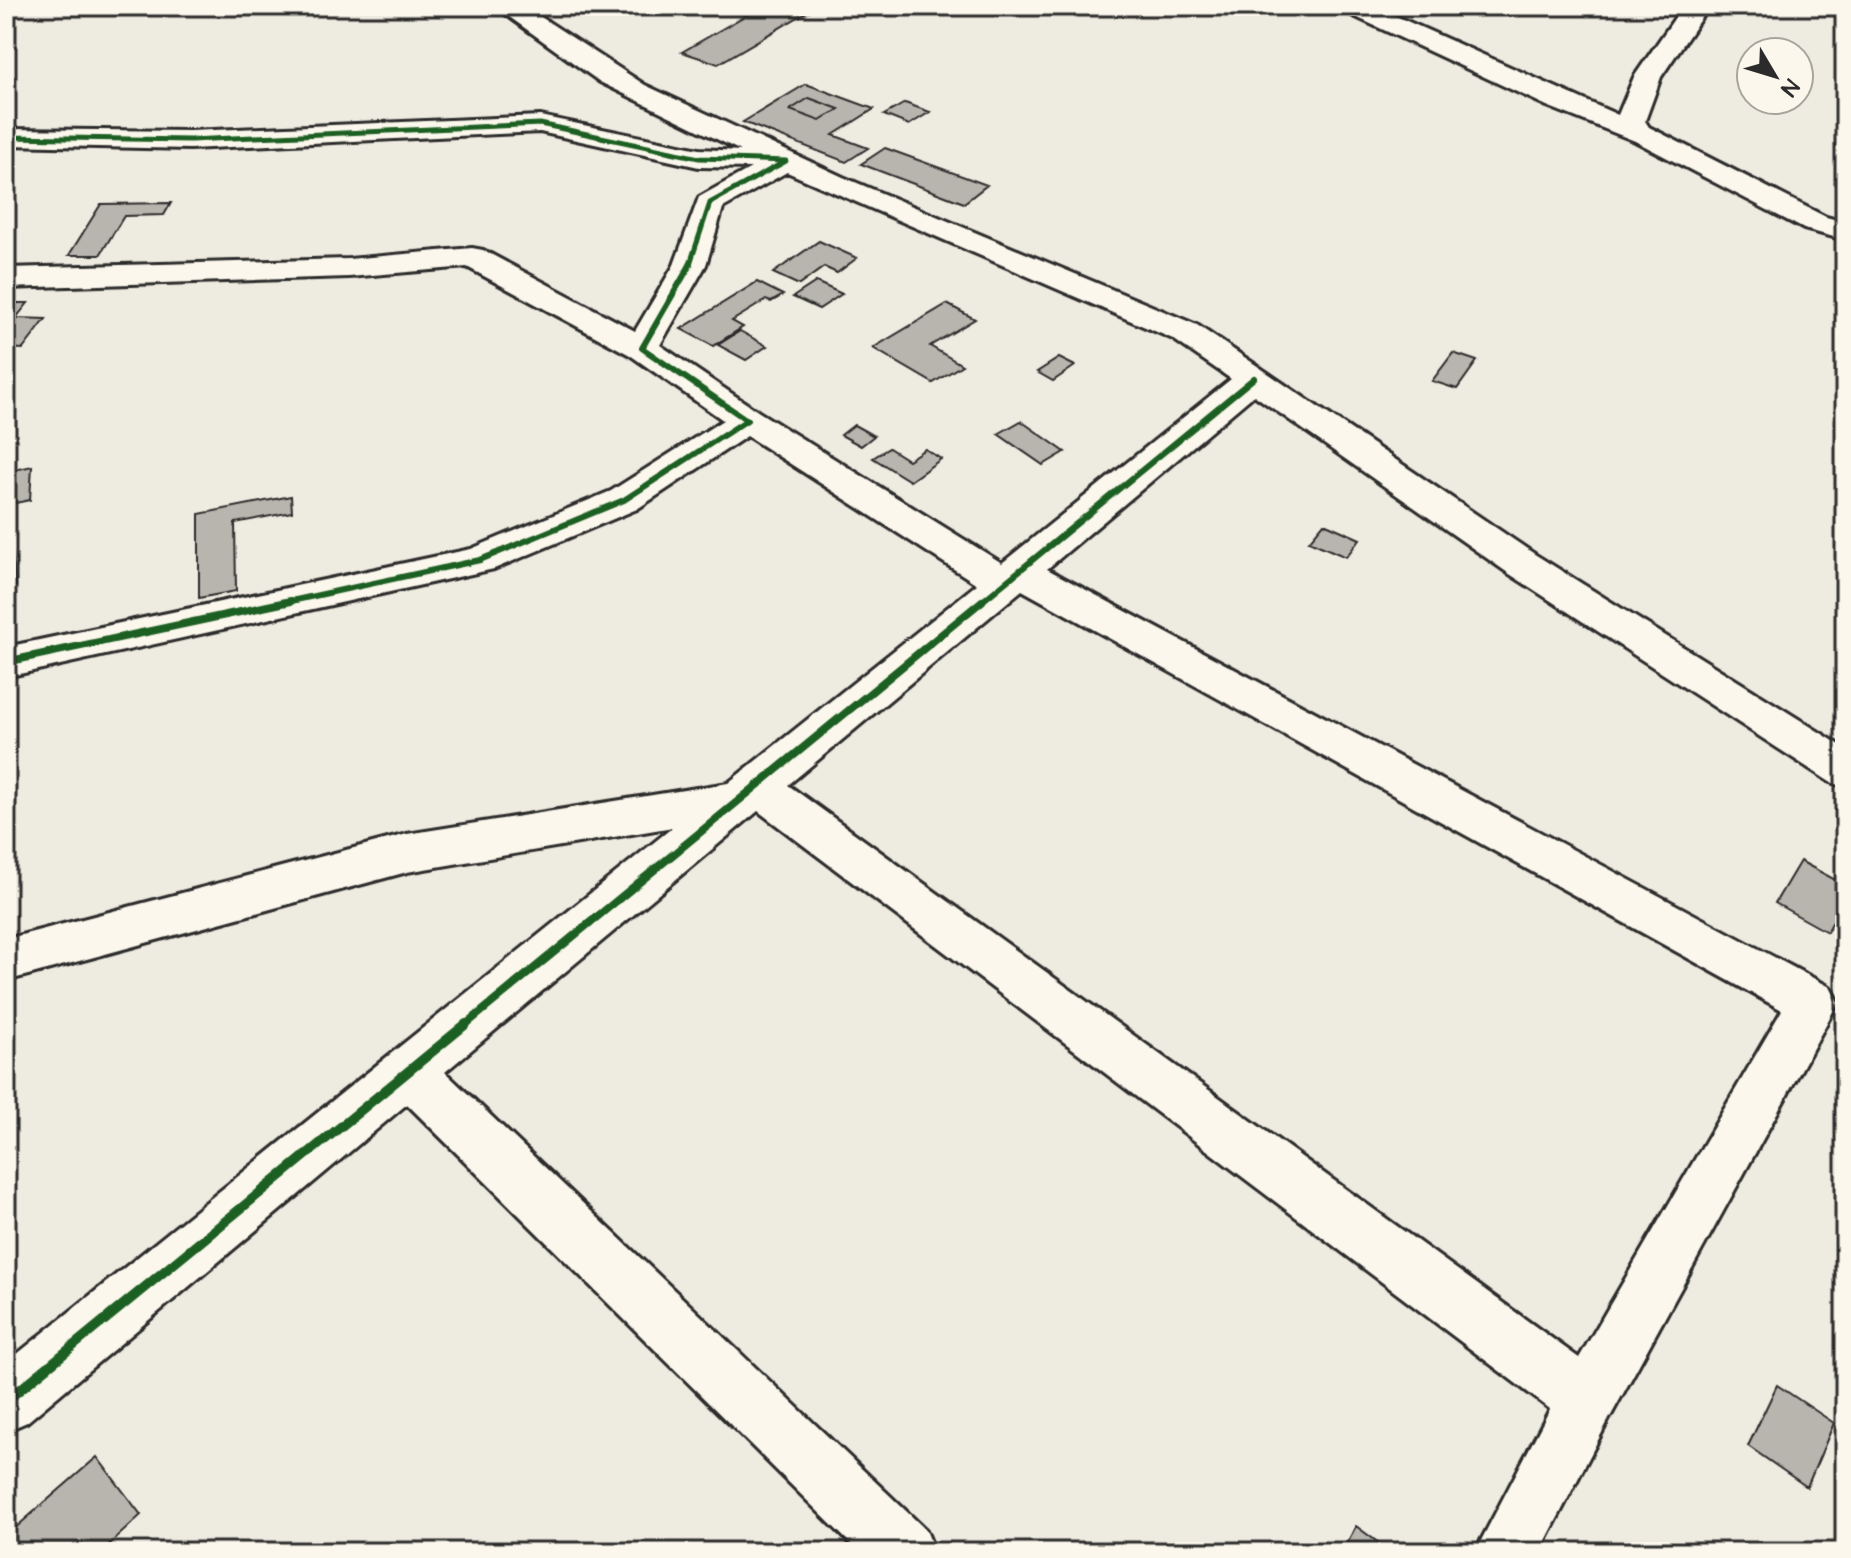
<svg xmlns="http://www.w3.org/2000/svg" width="1851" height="1558" viewBox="0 0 1851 1558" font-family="'Architects Daughter',sans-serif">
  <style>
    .building { fill: #b8b5ae; stroke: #2b2b2b; stroke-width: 2; fill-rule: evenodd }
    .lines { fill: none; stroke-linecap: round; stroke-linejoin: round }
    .minor-casing { stroke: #2b2b2b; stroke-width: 6 }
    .minor { fill: #fbf7ec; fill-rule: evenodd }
    .cycleway-far3-casing { stroke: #fbf7ec; stroke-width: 8 }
    .cycleway-far2-casing { stroke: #fbf7ec; stroke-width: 10 }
    .cycleway-far1-casing { stroke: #fbf7ec; stroke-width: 13 }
    .cycleway-casing { stroke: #fbf7ec; stroke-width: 15 }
    .cycleway-far3 { stroke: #1b5e20; stroke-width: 5 }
    .cycleway-far2 { stroke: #1b5e20; stroke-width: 6 }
    .cycleway-far1 { stroke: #1b5e20; stroke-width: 8 }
    .cycleway { stroke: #1b5e20; stroke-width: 10 }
  </style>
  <rect width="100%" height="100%" fill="#eeebe0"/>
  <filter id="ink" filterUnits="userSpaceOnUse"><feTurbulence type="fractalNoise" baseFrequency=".0125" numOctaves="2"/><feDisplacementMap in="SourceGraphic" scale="16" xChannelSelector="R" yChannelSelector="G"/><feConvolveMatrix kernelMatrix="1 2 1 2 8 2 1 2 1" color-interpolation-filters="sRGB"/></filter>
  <g filter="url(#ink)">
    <path class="building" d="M 762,6 L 817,6 L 718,64 L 682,52 Z
      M 806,84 L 874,109 L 833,135 L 868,148 L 846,162 L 743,122 ZM 809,98 L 839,109 L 820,121 L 790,110 Z
      M 809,98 L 839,109 L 820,121 L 790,110 Z
      M 905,103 L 930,112 L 909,125 L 884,115 Z
      M 885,148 L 987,185 L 964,203 L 861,164 Z
      M 171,203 L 164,215 L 124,216 L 100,255 L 69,255 L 101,204 Z
      M 819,241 L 857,258 L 837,273 L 824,267 L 799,285 L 773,273 Z
      M 757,282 L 783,295 L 771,302 L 766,300 L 732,321 L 743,327 L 713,346 L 681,329 Z
      M 816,282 L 842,294 L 819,309 L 793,297 Z
      M 6,303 L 28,303 L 16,318 L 46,319 L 23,349 L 6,348 Z
      M 947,304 L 975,319 L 930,346 L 962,365 L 933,383 L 873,348 Z
      M 740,331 L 767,346 L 746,360 L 718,345 Z
      M 1453,353 L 1477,361 L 1457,389 L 1432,381 Z
      M 1059,358 L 1075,366 L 1053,381 L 1037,372 Z
      M 1021,421 L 1065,452 L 1043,465 L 998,434 Z
      M 854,425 L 874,436 L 861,446 L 841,435 Z
      M 889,448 L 908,460 L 925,449 L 941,459 L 910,481 L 873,458 Z
      M 32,466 L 30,500 L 6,505 L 6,472 Z
      M 291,496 L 292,512 L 235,523 L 236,591 L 199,598 L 199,514 Z
      M 1324,523 L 1360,539 L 1346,557 L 1309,541 Z
      M 12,550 L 16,586 L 6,589 L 6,552 Z
      M 1800,861 L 1845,885 L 1845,900 L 1827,932 L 1775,903 Z
      M 1777,1385 L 1834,1423 L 1807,1487 L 1748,1446 Z
      M 97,1457 L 141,1515 L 101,1552 L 6,1552 L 6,1536 Z
      M 1356,1526 L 1391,1552 L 1342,1552 Z"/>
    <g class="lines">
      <g class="minor-casing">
        <path id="minor" d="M 494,6 L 524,6 L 645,85 L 843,177 L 1197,325 L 1536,555 L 1845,748 L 1845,787 L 1830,782 L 1508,573 L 1254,395 L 1047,569 L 1830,987 L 1838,1002 L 1830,1017 L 1608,1421 L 1540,1552 L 1475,1552 L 1550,1409 L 758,811 L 445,1072 L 926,1530 L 935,1552 L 859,1552 L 407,1104 L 27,1422 L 6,1431 L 6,1363 L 673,827 L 407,872 L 6,981 L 6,939 L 407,834 L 728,783 L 977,584 L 747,436 L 637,509 L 494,569 L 6,677 L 6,647 L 471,549 L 611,491 L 723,420 L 630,355 L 467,267 L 349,277 L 6,288 L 6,268 L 349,259 L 472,248 L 483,250 L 635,331 L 674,265 L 699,197 L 751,168 L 699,167 L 540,132 L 190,149 L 6,145 L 6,129 L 190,131 L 540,116 L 699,149 L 741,151 L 600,82 ZM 787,172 L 1173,339 L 1231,379 L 1002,563 L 759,412 L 660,345 L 706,265 L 723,208 ZM 1022,590 L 1782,1010 L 1579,1358 L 788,785 Z
          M 1339,6 L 1373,6 L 1618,115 L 1634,77 L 1683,6 L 1709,6 L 1661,77 L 1645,121 L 1649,127 L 1826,217 L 1845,222 L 1845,240 L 1804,229 L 1635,141 L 1547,106 L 1343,11 Z"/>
      </g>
      <use href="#minor" class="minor"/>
      <g class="cycleway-far3-casing">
        <path id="cycleway-far3" d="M 6,137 L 190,140 L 540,124 L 699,158 L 786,161 L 710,203 L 689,267"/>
      </g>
      <g class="cycleway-far2-casing">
        <path id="cycleway-far2" d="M 282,603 L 480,560 L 624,500 L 747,420 L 642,348 L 690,265
          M 980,603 L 1254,378"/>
      </g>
      <g class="cycleway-far1-casing">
        <path id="cycleway-far1" d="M 6,662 L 291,601
          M 464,1026 L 982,601"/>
      </g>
      <g class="cycleway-casing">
        <path id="cycleway" d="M 6,1401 L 466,1024"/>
      </g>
      <use href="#cycleway-far3" class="cycleway-far3"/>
      <use href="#cycleway-far2" class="cycleway-far2"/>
      <use href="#cycleway-far1" class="cycleway-far1"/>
      <use href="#cycleway" class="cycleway"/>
    </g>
  </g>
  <rect width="1851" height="1558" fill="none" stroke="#fbf7ec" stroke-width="32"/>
  <rect x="16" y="16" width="1819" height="1526" fill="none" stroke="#2b2b2b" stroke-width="3" filter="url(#ink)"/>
  <g transform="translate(1775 76) rotate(128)"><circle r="38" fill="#fbf7ec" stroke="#a8a59f" stroke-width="2"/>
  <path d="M0-6L14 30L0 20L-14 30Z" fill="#2b2b2b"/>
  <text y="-12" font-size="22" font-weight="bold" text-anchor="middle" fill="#2b2b2b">N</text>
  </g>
</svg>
